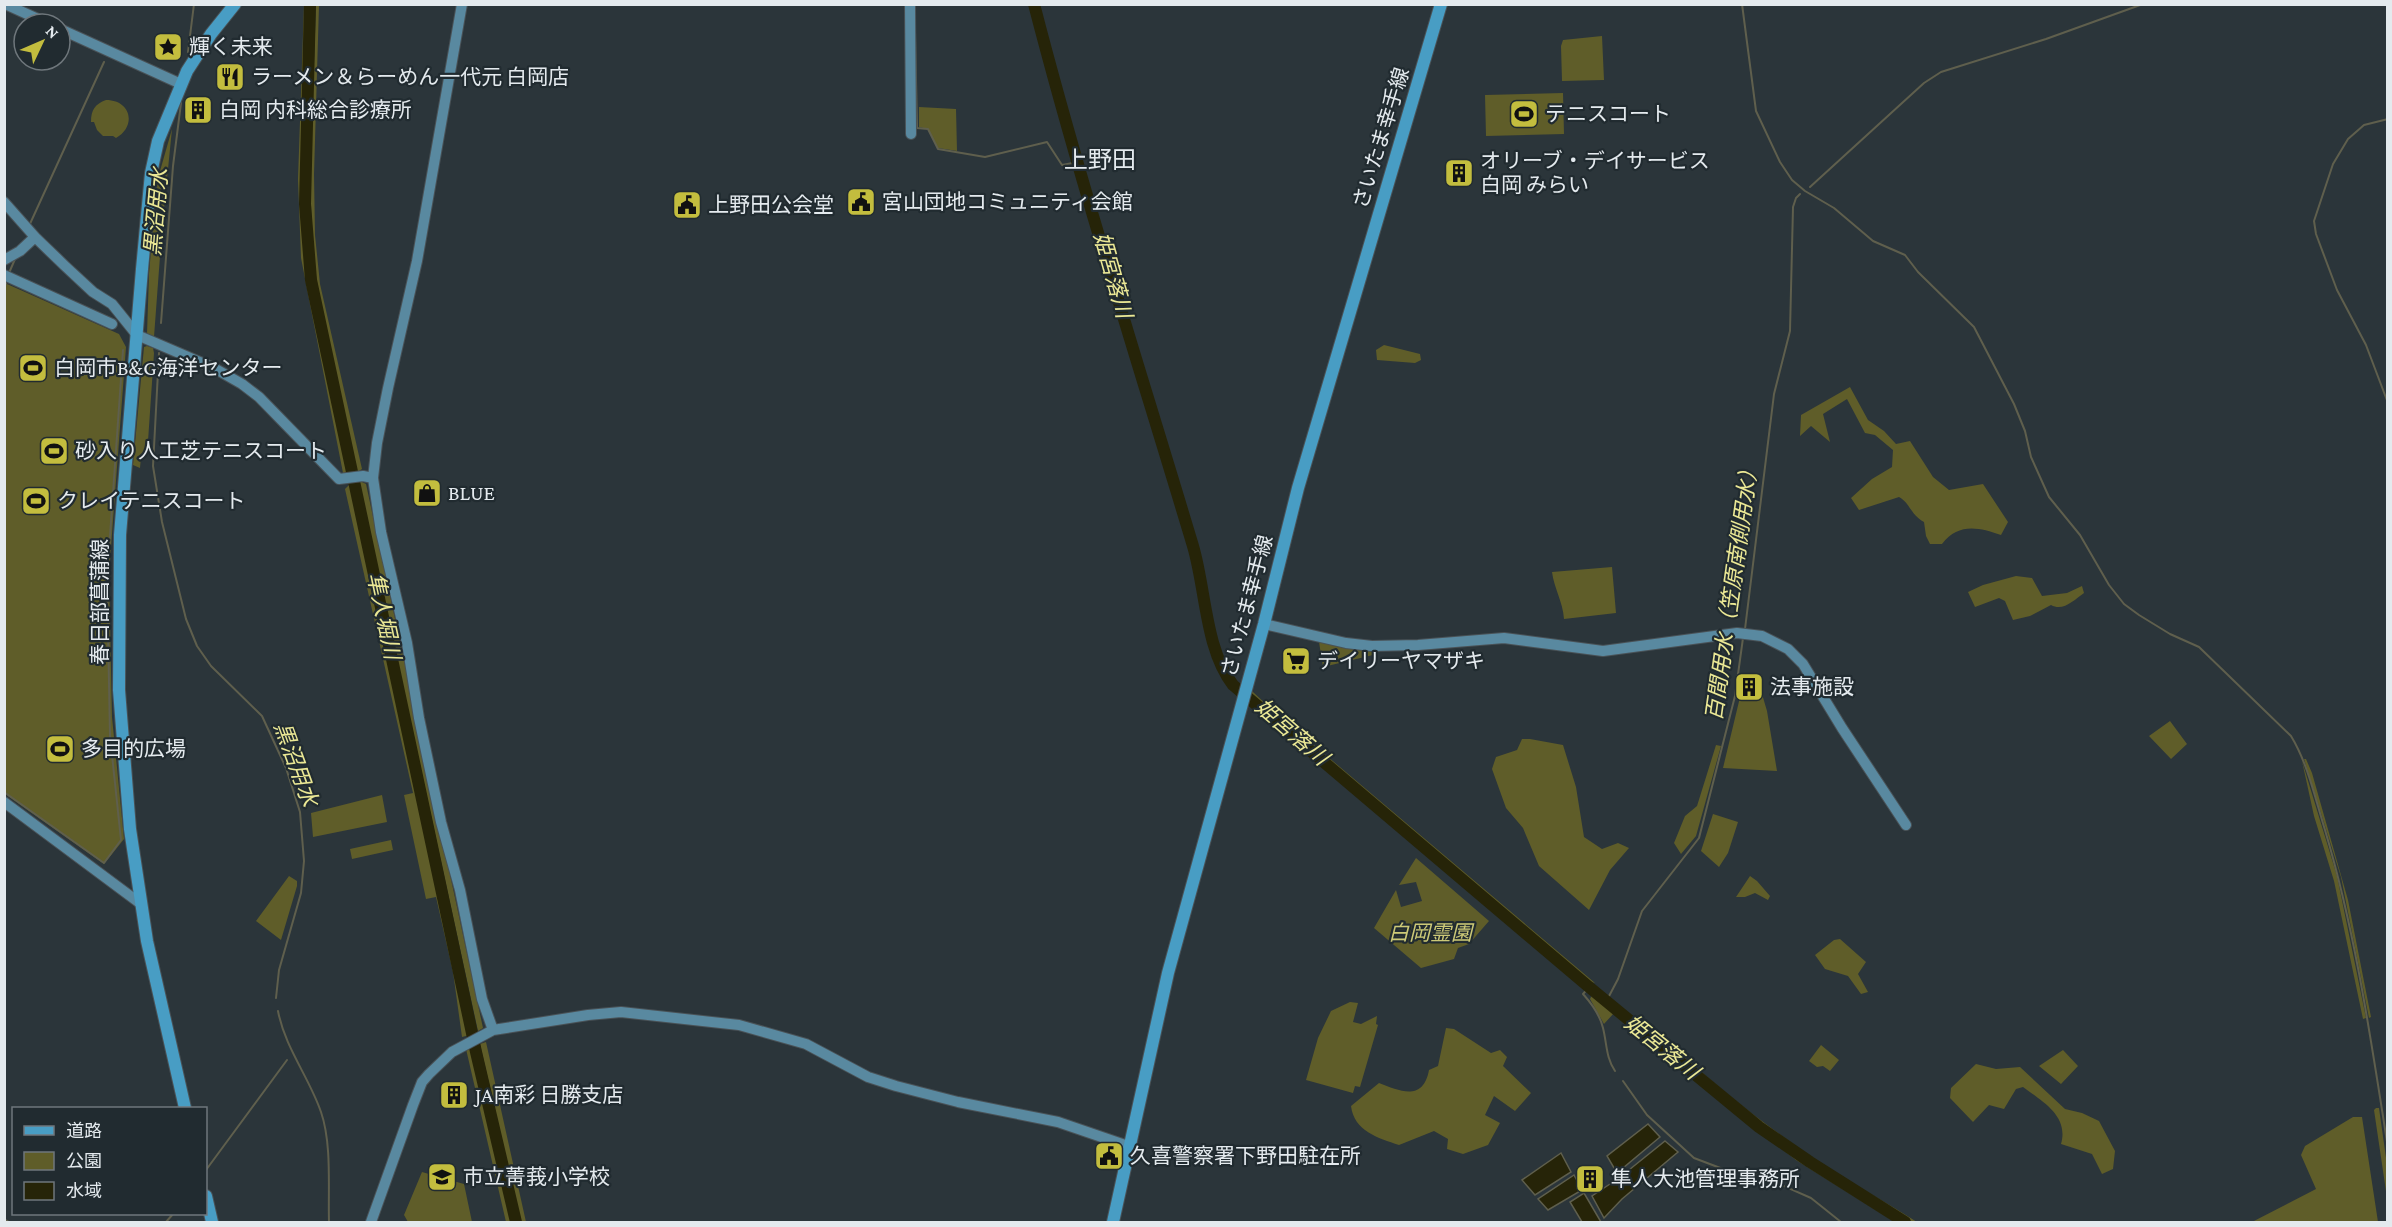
<svg xmlns="http://www.w3.org/2000/svg" width="2392" height="1227" viewBox="0 0 2392 1227" font-family="'Crimson Pro','Noto Sans JP',serif">
  <style>
    .green { fill: #5f5d29 }
    .water { fill: #262408; stroke: #5f5f4d; stroke-width: 1.5 }
    .lines { fill: none; stroke-linecap: round; stroke-linejoin: round }
    .stream { stroke: #5f5f4d; stroke-width: 2 }
    .river { stroke: #262408; stroke-width: 12 }
    .secondary-casing { stroke: #495257; stroke-width: 12 }
    .primary-casing { stroke: #495257; stroke-width: 14 }
    .secondary { stroke: #5989a0; stroke-width: 10 }
    .primary { stroke: #489dc4; stroke-width: 12 }
    .labels { text-anchor: middle; dominant-baseline: central; stroke-width: 4.5; stroke-linejoin: round; paint-order: stroke }
    .poi-label { font-size: 21px; fill: #e4eaee; stroke: #212b30; text-anchor: start }
    .street-label { font-size: 21px; fill: #e4eaee; stroke: #212b30 }
    .park-label { font-size: 21px; font-style: italic; fill: #ccc977; stroke: #212b30 }
    .water-label { font-size: 22px; font-style: italic; fill: #ebe895; stroke: #212b30 }
    .quarter-label { font-size: 24px; fill: #e4eaee; stroke: #212b30 }
  </style>
  <rect width="100%" height="100%" fill="#2b353a"/>
  <path class="green" d="M 304,5 L 306,5 L 301,203 L 305,263 L 470,1035 L 462,1037 L 453,972 L 436,897 L 426,899 L 404,795 L 413,793 L 345,489 L 349,485 L 346,473 L 343,473 L 301,258 L 298,179 Z
    M 316,5 L 319,5 L 314,174 L 315,235 L 320,284 L 362,469 L 359,471 L 362,482 L 366,484 L 483,1028 L 478,1031 L 323,320 L 313,257 L 310,180 Z
    M 1602,36 L 1604,80 L 1562,81 L 1561,46 L 1563,40 Z
    M 1563,93 L 1564,134 L 1486,136 L 1485,95 Z
    M 106,100 C 131,100 137,126 116,138 L 113,136 L 103,136 L 97,130 L 94,122 L 91,122 C 91,110 95,104 106,100 Z
    M 919,107 L 956,109 L 957,151 L 938,148 L 928,129 L 919,127 Z
    M 172,129 L 164,209 L 155,209 L 158,178 Z
    M 154,215 L 163,216 L 154,337 L 147,334 L 149,274 Z
    M 7,284 L 119,334 L 126,347 L 109,574 L 112,717 L 124,839 L 104,864 L 5,794 L 4,287 Z
    M 1384,345 L 1420,354 L 1421,360 L 1415,363 L 1377,360 L 1376,350 Z
    M 147,346 L 153,348 L 154,353 L 147,456 L 141,457 L 140,468 L 133,465 L 144,347 Z
    M 1850,387 L 1868,420 L 1884,431 L 1896,444 L 1910,441 L 1933,477 L 1949,490 L 1983,484 L 2008,522 L 2001,535 C 1978,527 1958,523 1942,544 L 1930,544 L 1926,536 L 1924,522 C 1910,514 1910,503 1899,497 L 1859,510 L 1851,498 L 1872,479 L 1892,467 L 1893,450 L 1875,435 L 1865,433 L 1847,399 L 1823,414 L 1830,442 L 1811,426 L 1800,436 L 1801,415 Z
    M 1612,567 L 1616,613 L 1564,619 C 1563,602 1554,588 1552,572 Z
    M 2016,576 L 2032,578 L 2042,596 L 2067,593 L 2082,586 L 2084,593 C 2074,600 2063,612 2051,605 L 2030,616 L 2013,620 L 2005,601 L 1999,598 L 1975,607 L 1968,592 L 1983,585 Z
    M 1319,642 L 1346,648 L 1372,651 L 1373,655 L 1323,667 Z
    M 1252,691 L 1269,707 L 1595,983 L 1588,981 L 1250,695 Z
    M 1741,693 L 1762,694 L 1767,711 L 1777,771 L 1723,768 Z
    M 2170,721 L 2187,744 L 2171,759 L 2149,736 Z
    M 1522,739 L 1530,739 L 1563,745 L 1576,787 L 1584,837 L 1602,849 L 1618,843 L 1629,848 L 1610,870 L 1589,910 L 1539,866 L 1523,828 L 1506,808 L 1492,769 L 1496,757 L 1517,750 Z
    M 1716,745 L 1721,746 L 1696,836 L 1681,854 L 1674,843 L 1685,816 L 1697,806 Z
    M 2304,759 L 2306,759 L 2312,773 L 2348,900 L 2371,1017 L 2369,1018 L 2341,877 Z
    M 2302,761 L 2337,876 L 2366,1018 L 2363,1019 L 2334,881 L 2314,816 Z
    M 382,795 L 387,822 L 313,837 L 311,813 Z
    M 1713,814 L 1738,822 L 1728,853 L 1719,867 L 1701,851 Z
    M 391,840 L 393,850 L 352,859 L 350,849 Z
    M 1416,858 L 1489,921 L 1469,944 L 1458,948 L 1454,959 L 1421,968 L 1374,928 L 1396,890 L 1401,907 L 1422,901 L 1416,882 L 1399,885 Z
    M 289,876 L 297,881 L 297,886 L 281,940 L 256,921 Z
    M 1750,876 L 1757,881 L 1770,896 L 1768,900 L 1755,893 L 1745,897 L 1736,897 Z
    M 1840,939 L 1866,962 L 1858,974 L 1868,992 L 1861,994 L 1848,976 L 1825,969 L 1815,955 L 1834,940 Z
    M 1592,995 L 1603,999 L 1659,1046 L 1655,1049 L 1614,1013 L 1604,1024 L 1590,999 Z
    M 1350,1002 L 1358,1003 L 1353,1022 L 1361,1024 L 1377,1016 L 1376,1024 L 1378,1025 L 1360,1087 L 1355,1086 L 1353,1093 L 1306,1080 L 1318,1038 L 1331,1011 Z
    M 1446,1028 L 1454,1029 L 1491,1053 L 1500,1050 L 1507,1057 L 1503,1066 L 1531,1093 L 1515,1111 L 1494,1096 L 1485,1115 L 1500,1123 L 1488,1145 L 1463,1154 L 1447,1149 L 1448,1139 L 1434,1131 L 1399,1145 C 1378,1138 1354,1131 1351,1106 L 1379,1083 C 1400,1091 1423,1102 1429,1070 L 1438,1066 Z
    M 486,1042 L 526,1222 L 521,1222 L 480,1044 Z
    M 1671,1045 C 1720,1090 1772,1131 1827,1167 C 1856,1186 1887,1203 1917,1222 L 1909,1222 L 1820,1167 L 1761,1125 L 1668,1049 Z
    M 1821,1045 L 1839,1060 L 1830,1071 L 1823,1066 L 1817,1067 L 1809,1061 Z
    M 473,1047 L 512,1222 L 506,1222 L 466,1049 Z
    M 2063,1050 L 2078,1066 L 2061,1084 L 2039,1066 Z
    M 1665,1052 L 1774,1140 L 1817,1169 L 1902,1222 L 1895,1222 L 1796,1160 L 1662,1055 Z
    M 1976,1064 L 1996,1069 L 2020,1067 L 2065,1109 L 2082,1113 L 2099,1121 L 2115,1151 L 2113,1169 L 2102,1174 L 2092,1154 L 2061,1144 C 2069,1116 2043,1102 2023,1087 L 2016,1089 L 2004,1109 L 1989,1105 L 1973,1122 L 1950,1098 L 1951,1088 Z
    M 2376,1108 L 2379,1108 L 2387,1165 L 2387,1198 L 2374,1110 Z
    M 2353,1117 L 2362,1117 L 2378,1222 L 2252,1222 L 2316,1189 L 2301,1155 L 2305,1146 Z
    M 422,1172 L 464,1184 L 472,1222 L 408,1222 L 404,1215 Z"/>
  <path class="water" d="M 1648,1124 L 1660,1137 L 1617,1173 L 1607,1156 Z
    M 1665,1141 L 1678,1152 L 1622,1199 L 1604,1218 L 1592,1196 L 1619,1178 Z
    M 1561,1153 L 1571,1172 L 1535,1195 L 1522,1180 Z
    M 1574,1175 L 1582,1190 L 1548,1210 L 1538,1199 Z
    M 1584,1193 L 1601,1222 L 1582,1222 L 1570,1202 Z"/>
  <g class="lines">
    <path class="stream" d="M 1742,4 L 1756,111 L 1780,162 L 1792,180 L 1805,191 L 1834,208 L 1873,241 L 1905,255 L 1918,272 L 1974,327 L 2014,404 L 2025,431 L 2031,457 L 2049,497 L 2080,535 L 2109,585 L 2124,604 L 2139,615 L 2170,634 L 2199,647 L 2291,736 C 2308,764 2315,798 2325,830 C 2356,934 2371,1041 2388,1148
      M 915,31 L 917,128 L 928,129 L 938,149 L 985,157 L 1047,142 L 1062,165 L 1078,162
      M 188,52 L 194,4
      M 2388,119 L 2364,125 L 2348,139 L 2333,164 L 2314,221 L 2316,234 L 2337,290 L 2366,345 L 2388,403
      M 1810,187 L 1924,83 L 1941,72 L 2046,39 L 2143,4
      M 29,226 L 104,62
      M 9,273 L 15,259
      M 4,289 L 7,281
      M 161,323 L 173,166 L 181,103
      M 159,353 L 153,466 L 162,522 L 186,619 L 197,646 L 211,666 L 262,716 L 286,768 L 300,812 L 304,861 L 301,893 L 279,970 L 276,998
      M 1745,629 L 1774,394 L 1790,331 L 1793,207 L 1796,198 L 1800,194
      M 4,792 L 104,863 L 121,840 L 110,736 L 107,579 L 123,350
      M 1589,987 L 1583,994 C 1592,1004 1600,1015 1603,1028 C 1607,1044 1606,1058 1615,1071
      M 1607,1000 L 1618,979 L 1642,911 L 1699,838 L 1735,696 L 1743,638
      M 278,1011 C 285,1048 309,1077 321,1112 C 332,1144 328,1189 329,1222
      M 1623,1081 L 1647,1115 L 1694,1158 L 1723,1169 L 1742,1170 L 1761,1176 L 1811,1198 L 1841,1222
      M 206,1170 L 287,1060
      M 4,1219 L 9,1222
      M 166,1222 L 173,1214"/>
    <path class="river" d="M 310,4 L 305,204 L 311,280 L 476,1052 L 516,1222
      M 1034,4 C 1081,186 1139,366 1193,546 C 1206,590 1205,649 1233,685 L 1589,987 L 1759,1127 L 1810,1162 L 1905,1222"/>
    <g class="secondary-casing">
      <path id="secondary" d="M 5,4 L 49,24
        M 462,4 L 417,261 L 388,388 L 377,443 L 373,478 L 381,532 L 407,643 L 419,718 L 441,822 L 460,890 L 482,999 L 493,1030
        M 910,4 L 911,134
        M 60,29 L 181,84
        M 4,202 L 35,237 L 65,266 L 93,292 L 112,304 L 137,335 L 214,368 L 242,384 L 259,397 L 339,479 L 363,476 L 373,478
        M 4,260 L 20,251 L 35,237
        M 4,275 L 112,324
        M 1264,624 L 1346,643 L 1372,646 L 1418,645 L 1504,638 L 1603,651 L 1737,633 L 1762,636 L 1788,649 L 1803,664 L 1842,728 L 1906,825
        M 4,802 L 141,904
        M 371,1222 L 413,1105 L 422,1082 L 429,1074 L 452,1052 L 493,1030 L 588,1015 L 621,1012 L 739,1025 L 806,1044 L 868,1077 L 896,1086 L 958,1102 L 1058,1122 L 1128,1146"/>
    </g>
    <g class="primary-casing">
      <path id="primary" d="M 185,1108 L 147,941 L 130,829 L 119,690 L 120,535 L 142,269 L 151,173 L 158,141 L 187,71 L 211,34 L 235,4
        M 206,1196 L 212,1222
        M 1113,1222 L 1168,973 L 1264,624 L 1298,488 L 1441,4"/>
    </g>
    <use href="#secondary" class="secondary"/>
    <use href="#primary" class="primary"/>
  </g>
  <defs>
    <g id="sight-square" transform="scale(1.5)"><rect x="-9" y="-9" width="18" height="18" rx="4" fill="#c3bd3e" stroke="#212b30"/><path d="M0-6L1.8-2.2L6-1.7L2.9 1.2L3.7 5.4L0 3.3L-3.7 5.4L-2.9 1.2L-6-1.7L-1.8-2.2Z" fill="#111"/></g>
    <g id="restaurant-square" transform="scale(1.5)"><rect x="-9" y="-9" width="18" height="18" rx="4" fill="#c3bd3e" stroke="#212b30"/><path d="M-5-6h1v4h1v-4h1v4h1v-4h1v5L-1.5 .5V6h-2V.5L-5-1ZM5-6V6H3V1.5H1.5Q1.5-4 5-6Z" fill="#111"/></g>
    <g id="building-square" transform="scale(1.5)"><rect x="-9" y="-9" width="18" height="18" rx="4" fill="#c3bd3e" stroke="#212b30"/><path d="M-4-6H4V6H1V3H-1V6H-4ZM-2.5-4.3h1.7v1.8h-1.7ZM.8-4.3h1.7v1.8H.8ZM-2.5-1h1.7V.8h-1.7ZM.8-1h1.7V.8H.8Z" fill="#111"/></g>
    <g id="stadium-square" transform="scale(1.5)"><rect x="-9" y="-9" width="18" height="18" rx="4" fill="#c3bd3e" stroke="#212b30"/><path d="M0-5a6.5 5 0 1 0 0 10a6.5 5 0 1 0 0-10ZM-3.5-1.8h7v3.6h-7Z" fill="#111"/></g>
    <g id="civic-square" transform="scale(1.5)"><rect x="-9" y="-9" width="18" height="18" rx="4" fill="#c3bd3e" stroke="#212b30"/><path d="M-.6-6.5H3V-4.5H.6V-3L4-1V1h2V6H-6V1h2V-1L-.6-3ZM-1.2 2.5V6h2.4V2.5Z" fill="#111"/></g>
    <g id="shop-square" transform="scale(1.5)"><rect x="-9" y="-9" width="18" height="18" rx="4" fill="#c3bd3e" stroke="#212b30"/><path d="M-5-2.5h2.3a2.7 3.5 0 0 1 5.4 0H5L5.5 6h-11ZM-1.5-2.5h3a1.5 2.3 0 0 0-3 0Z" fill="#111"/></g>
    <g id="supermarket-square" transform="scale(1.5)"><rect x="-9" y="-9" width="18" height="18" rx="4" fill="#c3bd3e" stroke="#212b30"/><path d="M-6-5.5h2.5l.6 2H6L4.5 2H-2.5L-4.4-4H-6ZM-1.5 3.2a1.3 1.3 0 1 0 .1 0ZM3 3.2a1.3 1.3 0 1 0 .1 0Z" fill="#111"/></g>
    <g id="school-square" transform="scale(1.5)"><rect x="-9" y="-9" width="18" height="18" rx="4" fill="#c3bd3e" stroke="#212b30"/><path d="M0-5L7-2L0 1L-7-2ZM-4 1L0 2.5L4 1V4Q0 6-4 4Z" fill="#111"/></g>
  </defs>
  <g fill-rule="evenodd">
    <use href="#sight-square" x="168" y="47"/>
    <use href="#restaurant-square" x="230" y="77"/>
    <use href="#building-square" x="198" y="110"/>
    <use href="#stadium-square" x="1524" y="114"/>
    <use href="#building-square" x="1459" y="173"/>
    <use href="#civic-square" x="861" y="202"/>
    <use href="#civic-square" x="687" y="205"/>
    <use href="#stadium-square" x="33" y="368"/>
    <use href="#stadium-square" x="54" y="451"/>
    <use href="#shop-square" x="427" y="493"/>
    <use href="#stadium-square" x="36" y="501"/>
    <use href="#supermarket-square" x="1296" y="661"/>
    <use href="#building-square" x="1749" y="687"/>
    <use href="#stadium-square" x="60" y="749"/>
    <use href="#building-square" x="454" y="1095"/>
    <use href="#civic-square" x="1109" y="1156"/>
    <use href="#school-square" x="442" y="1177"/>
    <use href="#building-square" x="1590" y="1179"/>
  </g>
  <g class="labels">
    <g class="poi-label">
      <text x="189" y="47">輝く未来</text>
      <text x="251" y="77">ラーメン＆らーめん一代元 白岡店</text>
      <text x="219" y="110">白岡 内科総合診療所</text>
      <text x="1545" y="114">テニスコート</text>
      <text x="1480" y="161">オリーブ・デイサービス<tspan x="1480" dy="24">白岡 みらい</tspan></text>
      <text x="882" y="202">宮山団地コミュニティ会館</text>
      <text x="708" y="205">上野田公会堂</text>
      <text x="54" y="368">白岡市B&amp;G海洋センター</text>
      <text x="75" y="451">砂入り人工芝テニスコート</text>
      <text x="448" y="493">BLUE</text>
      <text x="57" y="501">クレイテニスコート</text>
      <text x="1317" y="661">デイリーヤマザキ</text>
      <text x="1770" y="687">法事施設</text>
      <text x="81" y="749">多目的広場</text>
      <text x="475" y="1095">JA南彩 日勝支店</text>
      <text x="1130" y="1156">久喜警察署下野田駐在所</text>
      <text x="463" y="1177">市立菁莪小学校</text>
      <text x="1611" y="1179">隼人大池管理事務所</text>
    </g>
    <g class="street-label">
      <text transform="translate(1381 138) rotate(-73)">さいたま幸手線</text>
      <text transform="translate(100 602) rotate(-90)">春日部菖蒲線</text>
      <text transform="translate(1247 606) rotate(-75)">さいたま幸手線</text>
    </g>
    <g class="park-label">
      <text x="1430" y="933">白岡霊園</text>
    </g>
    <g class="water-label">
      <text transform="translate(156 212) rotate(-85)">黒沼用水</text>
      <text transform="translate(1113 275) rotate(74)">姫宮落川</text>
      <text transform="translate(1732 590) rotate(-82)">百間用水（笠原南側用水）</text>
      <text transform="translate(384 616) rotate(78)">隼人堀川</text>
      <text transform="translate(1292 732) rotate(41)">姫宮落川</text>
      <text transform="translate(296 764) rotate(70)">黒沼用水</text>
      <text transform="translate(1662 1047) rotate(39)">姫宮落川</text>
    </g>
    <g class="quarter-label">
      <text x="1100" y="159">上野田</text>
    </g>
  </g>
  <rect width="2392" height="1227" fill="none" stroke="#e4eaee" stroke-width="12"/>
  <rect x="12" y="1107" width="195" height="108" fill="#212b30" stroke="#6f777c" stroke-width="1.5"/>
  <rect x="24" y="1126" width="30" height="9" fill="#489dc4" stroke="#6f777c" stroke-width="1.5"/>
  <text x="66" y="1137" font-size="18" fill="#e4eaee">道路</text>
  <rect x="24" y="1152" width="30" height="18" fill="#5f5d29" stroke="#6f777c" stroke-width="1.5"/>
  <text x="66" y="1167" font-size="18" fill="#e4eaee">公園</text>
  <rect x="24" y="1182" width="30" height="18" fill="#262408" stroke="#6f777c" stroke-width="1.5"/>
  <text x="66" y="1197" font-size="18" fill="#e4eaee">水域</text>
  <g transform="translate(42 42) rotate(46)"><circle r="28" fill="#212b30" stroke="#6f777c" stroke-width="1.5"/>
  <path d="M0-4.5L10 22L0 15L-10 22Z" fill="#c3bd3e"/>
  <text y="-9" font-size="16" font-weight="bold" text-anchor="middle" fill="#e4eaee">N</text>
  </g>
</svg>
